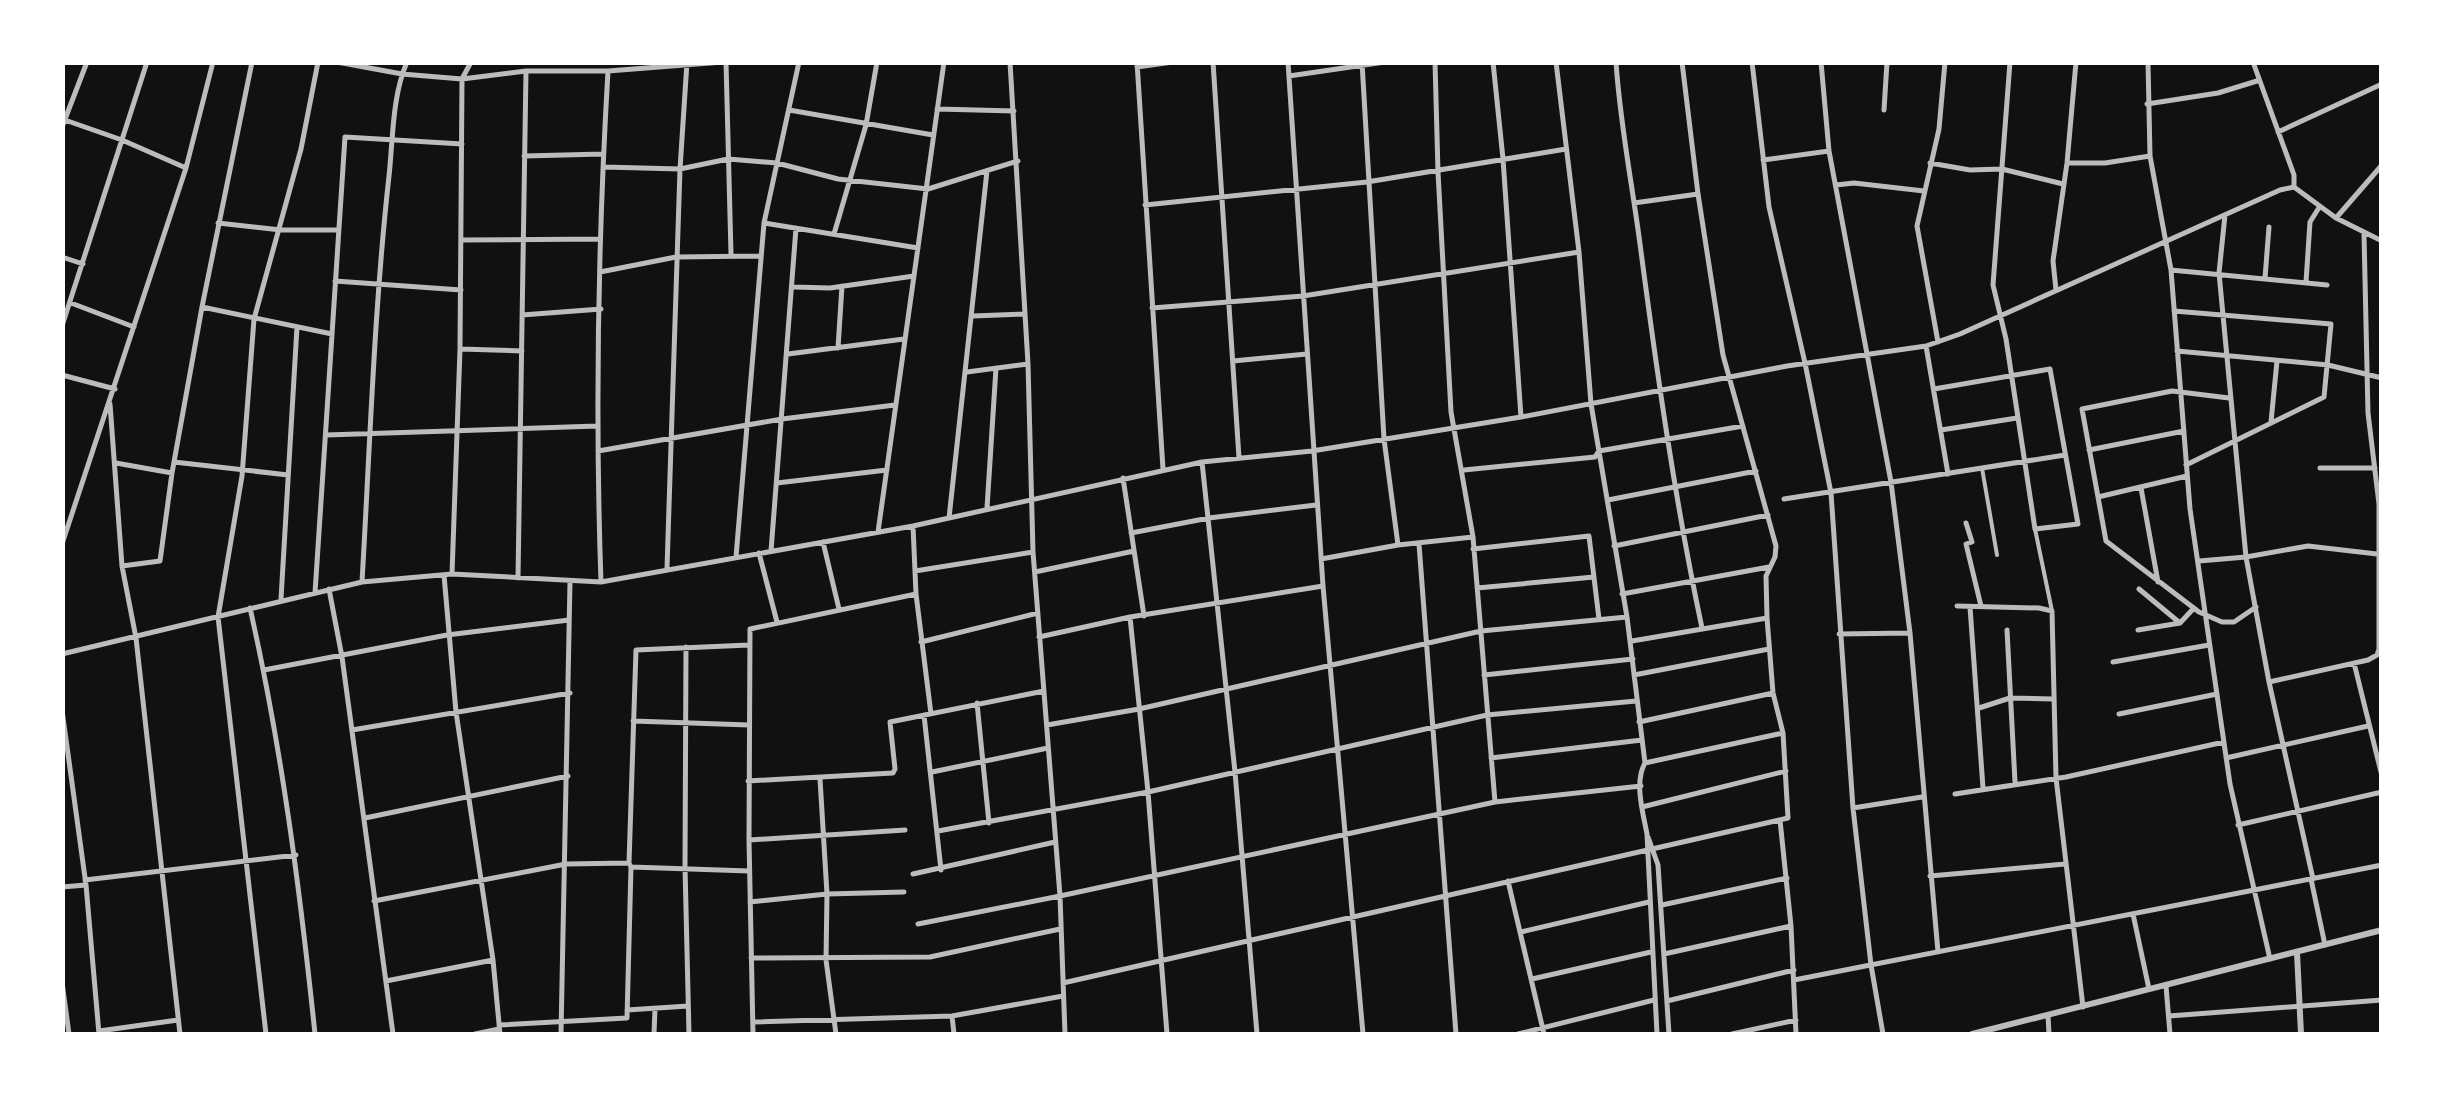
<svg xmlns="http://www.w3.org/2000/svg" width="2444" height="1097" viewBox="0 0 2444 1097" font-family="Overpass,sans-serif">
  <style>
    .lines { fill: none; stroke-linecap: round; stroke-linejoin: round }
    .pedestrian { stroke: #bcbcbc; stroke-width: 4 }
    .minor { stroke: #bcbcbc; stroke-width: 5 }
    .tertiary { stroke: #bcbcbc; stroke-width: 6 }
  </style>
  <rect width="100%" height="100%" fill="#111"/>
  <g class="lines">
    <path class="pedestrian" d="M 1982,468 L 1997,555
      M 2035,529 L 2052,611"/>
    <path class="minor" d="M 337,62 L 402,74 L 462,79 L 526,71 L 608,71 L 723,62
      M 726,62 L 731,254
      M 1010,62 L 1028,364 L 1033,552 L 1060,896 L 1065,1034
      M 1137,62 L 1163,469
      M 1213,62 L 1239,458
      M 1288,62 L 1323,586 L 1363,1034
      M 1362,62 L 1384,439 L 1398,545
      M 1435,62 L 1438,172 L 1451,412 L 1473,537 L 1495,802
      M 1493,62 L 1503,159 L 1521,417
      M 1556,62 L 1579,252 L 1591,404 L 1627,617 L 1645,763 C 1634,782 1643,813 1647,834 L 1657,1034
      M 1616,62 C 1620,124 1632,183 1640,244 C 1657,373 1675,501 1702,628
      M 1752,62 L 1769,207 L 1805,363 L 1831,493 L 1853,808 L 1871,965 L 1883,1034
      M 1821,62 L 1829,151 L 1891,482 L 1910,633 L 1938,952
      M 2148,62 L 2150,156 L 2171,270 L 2190,509 L 2230,784 L 2270,959
      M 2253,62 L 2294,175 L 2294,187
      M 1137,67 L 1173,62
      M 1289,76 L 1385,62
      M 2147,104 L 2218,93 L 2257,81
      M 937,109 L 1014,111
      M 789,110 L 933,135
      M 1884,110 L 1887,62
      M 62,119 L 122,140 L 186,168
      M 62,127 L 87,62
      M 2278,132 L 2382,84
      M 524,156 L 603,154
      M 1763,160 L 1829,151
      M 1930,163 L 1970,170 L 2002,169 L 2063,184
      M 2068,163 L 2105,163 L 2150,156
      M 604,167 L 680,169 L 728,159 L 777,163 L 838,179 L 928,189 L 1018,161
      M 1836,185 L 1854,183 L 1924,191
      M 1634,203 L 1698,194
      M 1145,205 L 1367,182 L 1566,149
      M 2225,215 L 2219,273 L 2246,557 L 2269,682 L 2313,879
      M 2336,218 L 2382,165
      M 218,223 L 281,230 L 338,230
      M 764,223 L 918,248
      M 834,234 L 866,125 L 877,62
      M 461,240 L 600,239
      M 62,257 L 83,264
      M 2171,270 L 2327,285
      M 600,272 L 676,257 L 760,256
      M 2265,278 L 2269,227
      M 335,281 L 461,290
      M 2306,282 L 2310,222 L 2320,206
      M 794,287 L 830,288 L 914,276
      M 2056,290 L 2053,261 L 2067,163 L 2076,62
      M 71,303 L 134,327
      M 202,307 L 332,334
      M 1152,308 L 1303,296 L 1579,252
      M 2174,311 L 2331,324 L 2324,397 L 2186,465
      M 522,315 L 601,309
      M 973,316 L 1025,314
      M 62,326 L 147,62
      M 1938,342 L 1917,226 L 1939,129 L 1945,62
      M 1926,346 L 1948,474
      M 838,348 L 842,286
      M 460,349 L 522,351
      M 2177,351 L 2328,365 L 2382,378
      M 788,354 L 904,339
      M 1233,361 L 1307,354
      M 967,372 L 1028,364
      M 62,375 L 115,389
      M 1934,389 L 2050,369 L 2078,524 L 2035,529 L 2006,339 L 1993,285 L 2010,62
      M 2229,398 L 2172,391 L 2082,409 L 2106,541 L 2199,612 L 2222,622 L 2234,622 L 2256,607
      M 110,404 L 122,566 L 136,638 L 180,1034
      M 2271,422 L 2277,361
      M 1941,430 L 2017,418
      M 326,435 L 597,426
      M 2089,450 L 2184,431
      M 598,451 L 782,419 L 895,405
      M 174,462 L 288,475
      M 1202,462 L 1235,772 L 1257,1034
      M 116,463 L 172,473
      M 2320,468 L 2375,468
      M 1464,470 L 1595,457 L 1599,451 L 1743,426
      M 1123,478 L 1144,616
      M 777,483 L 887,470
      M 2141,488 L 2158,582
      M 2098,497 L 2187,476
      M 1784,499 L 2065,455
      M 1608,500 L 1756,471
      M 987,508 L 996,368
      M 949,518 L 987,171
      M 1966,523 L 1972,542 L 1966,544 L 1981,606
      M 913,526 L 916,594 L 931,714
      M 878,532 L 944,62
      M 1131,533 L 1209,518 L 1316,505
      M 823,542 L 839,609
      M 62,544 L 186,168 L 213,62
      M 1419,544 L 1456,1034
      M 1614,546 L 1768,515
      M 1473,549 L 1589,536 L 1599,619
      M 771,551 L 796,228
      M 759,553 L 777,622
      M 736,557 L 764,223 L 799,62
      M 1321,559 L 1398,545 L 1473,537
      M 2199,561 L 2246,557 L 2308,546 L 2377,554
      M 122,566 L 160,561 L 172,473 L 202,307 L 252,62
      M 667,568 L 680,169 L 687,62
      M 915,571 L 1033,552
      M 1035,572 L 1134,551
      M 452,574 L 460,349 L 462,79 L 471,62
      M 444,575 L 456,712 L 493,960 L 500,1034
      M 518,578 L 526,71
      M 362,582 C 370,446 374,310 389,176 C 393,140 392,96 407,62
      M 601,582 C 595,412 598,241 608,71
      M 1477,588 L 1594,577
      M 329,589 L 342,657 L 393,1034
      M 2139,589 L 2180,623
      M 315,593 L 345,137 L 462,144
      M 1622,594 L 1769,567
      M 281,599 L 297,327
      M 1957,606 L 2039,608 L 2052,611 L 2056,778 L 2083,1007
      M 1970,607 L 1983,788
      M 250,608 C 282,749 300,891 315,1034
      M 1130,617 L 1148,792 L 1167,1034
      M 2007,630 L 2015,782
      M 2138,630 L 2180,623 L 2194,608
      M 1839,634 L 1910,633
      M 1039,637 L 1130,617 L 1323,586
      M 1632,641 L 1767,618
      M 921,642 L 1038,613
      M 686,647 L 685,867 L 689,1034
      M 62,654 L 362,582 L 452,574 L 601,582 L 913,526 L 1202,462 L 1312,451 L 1521,417 L 1787,366 L 1926,346 L 1960,334 L 2280,190 L 2294,187 L 2336,218 L 2382,241
      M 2113,662 L 2209,645
      M 2354,663 L 2382,776
      M 264,670 L 447,635 L 569,620
      M 1484,675 L 1633,659
      M 1634,675 L 1769,649
      M 2269,682 L 2368,660 L 2377,655 L 2379,649 L 2379,504 L 2368,413 L 2364,234
      M 977,703 L 989,823
      M 1979,708 L 2010,698 L 2053,699
      M 62,710 L 86,885 L 99,1034
      M 2119,714 L 2217,694
      M 924,715 L 941,870
      M 633,721 L 749,725
      M 1639,722 L 1773,693
      M 1047,725 L 1139,709 L 1481,631 L 1627,617
      M 352,730 L 570,693
      M 1491,758 L 1642,740
      M 2226,758 L 2368,726
      M 1645,763 L 1783,733
      M 932,772 L 1048,748
      M 820,779 L 827,894 L 826,960 L 836,1034
      M 748,781 L 893,773 L 895,769 L 890,722 L 1044,691
      M 1955,794 L 2066,777 L 2224,742
      M 1642,807 L 1786,771
      M 1853,808 L 1922,797
      M 365,818 L 568,776
      M 1780,820 L 1791,926 L 1796,1034
      M 2238,825 L 2382,792
      M 938,831 L 1148,792 L 1487,715 L 1636,701
      M 1648,837 L 1658,865 L 1669,1034
      M 749,840 L 905,830
      M 629,863 L 636,650 L 749,645
      M 913,874 L 1055,842
      M 1930,876 L 2065,864
      M 2311,879 L 2325,945
      M 85,880 L 296,855
      M 1508,881 L 1544,1034
      M 62,887 L 86,885
      M 374,901 L 566,864 L 629,863 L 631,867 L 749,871
      M 750,902 L 827,894 L 904,892
      M 1662,905 L 1787,878
      M 2133,914 L 2149,989
      M 918,924 L 1060,896 L 1495,802 L 1641,786
      M 1521,932 L 1649,902
      M 1664,954 L 1791,926
      M 751,958 L 930,957 L 1060,929
      M 1532,979 L 1651,952
      M 1794,980 L 2382,865
      M 386,981 L 493,960
      M 62,982 L 69,1034
      M 1063,983 L 1788,818 L 1783,733 L 1773,693 L 1767,618 L 1766,576 L 1775,557 L 1776,546 L 1723,355 L 1698,194 L 1682,62
      M 2166,986 L 2170,1034
      M 1667,1001 L 1794,970
      M 627,1010 L 688,1006
      M 2048,1015 L 2049,1034
      M 952,1016 L 954,1034
      M 2169,1016 L 2382,1000
      M 753,1022 L 952,1016 L 1063,996
      M 499,1025 L 627,1018 L 631,867
      M 99,1031 L 178,1020
      M 266,1034 L 218,617 L 242,476 L 254,319 L 301,149 L 318,62
      M 475,1034 L 499,1029
      M 561,1034 L 570,582
      M 654,1034 L 655,1009
      M 753,1034 L 749,840 L 750,629 L 916,594
      M 1518,1034 L 1654,1000
      M 1732,1034 L 1796,1020"/>
    <path class="tertiary" d="M 2297,953 L 2301,1034
      M 1972,1034 L 2382,930"/>
  </g>
  <rect width="2444" height="1097" fill="none" stroke="#ffffff" stroke-width="130"/>
</svg>
